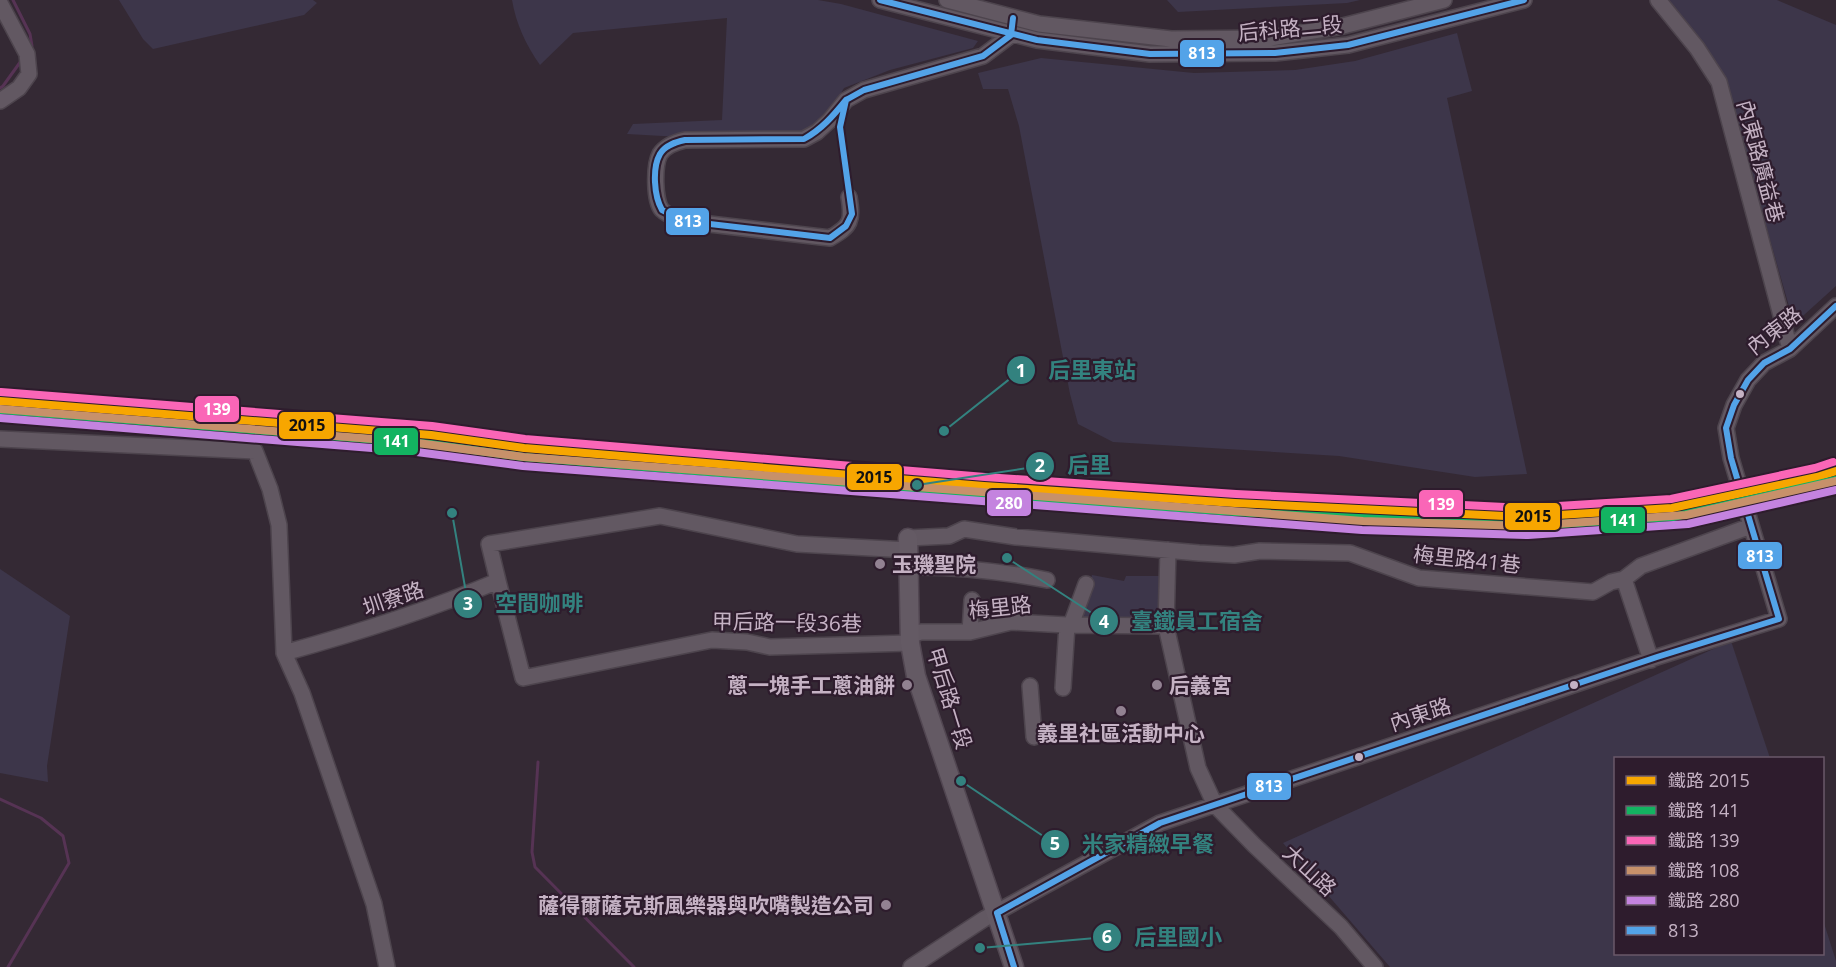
<svg xmlns="http://www.w3.org/2000/svg" width="1836" height="967" viewBox="0 0 1836 967" font-family="'Open Sans','Noto Sans TC',sans-serif">
  <style>
    .green { fill: #3d364a }
    .lines { fill: none; stroke-linecap: round; stroke-linejoin: round }
    .stream { stroke: #563354; stroke-width: 3 }
    .minor-casing { stroke: #4d444d; stroke-width: 18 }
    .major-casing { stroke: #514651; stroke-width: 21 }
    .minor { stroke: #625862; stroke-width: 15 }
    .major { stroke: #645a64; stroke-width: 18 }
    .bus-1-casing { stroke: #2e1c2d; stroke-width: 10 }
    .bus-1 { stroke: #53a3e8; stroke-width: 6 }
    .rail-1-casing { stroke: #2e1c2d; stroke-width: 12 }
    .rail-2-casing { stroke: #2e1c2d; stroke-width: 12 }
    .rail-3-casing { stroke: #2e1c2d; stroke-width: 12 }
    .rail-4-casing { stroke: #2e1c2d; stroke-width: 12 }
    .rail-5-casing { stroke: #2e1c2d; stroke-width: 12 }
    .rail-1 { stroke: #f7a600; stroke-width: 8 }
    .rail-2 { stroke: #13b361; stroke-width: 8 }
    .rail-3 { stroke: #fa66b7; stroke-width: 8 }
    .rail-4 { stroke: #c7916a; stroke-width: 8 }
    .rail-5 { stroke: #c483df; stroke-width: 8 }
    .bus-dot { fill: #c5b2c4; stroke: #2e1c2d; stroke-width: 2 }
    .poi-dot { fill: #928292; stroke: #2e1c2d; stroke-width: 2 }
    .labels { text-anchor: middle; dominant-baseline: central; stroke-width: 4.5; stroke-linejoin: round; paint-order: stroke }
    .street-label { font-size: 21px; fill: #c5b2c4; stroke: #2e1c2d }
    .poi-label { font-size: 21px; font-weight: bold; fill: #c5b2c4; stroke: #2e1c2d; text-anchor: start }
    .leader { fill: none; stroke: #33827f; stroke-width: 2 }
    .callout-dot { fill: #33827f; stroke: #2e1c2d; stroke-width: 2 }
    .mark-label { font-size: 18px; text-anchor: middle; font-weight: bold; fill: #fff }
    .callout-label { font-size: 22px; text-anchor: middle; font-weight: bold; fill: #33827f; stroke: #2e1c2d; stroke-width: 4.5; stroke-linejoin: round; paint-order: stroke }
    .line-badge { stroke: #2e1c2d; stroke-width: 2 }
    .badge-label { font-size: 16px; text-anchor: middle; font-weight: bold; fill: #fff }
    .pale-badge-label { font-size: 16px; text-anchor: middle; font-weight: bold; fill: #111 }
  </style>
  <rect width="100%" height="100%" fill="#342934"/>
  <path class="green" d="M 119,0 L 313,0 L 317,3 L 304,15 L 153,49 L 143,39 Z
    M 512,0 L 818,0 L 841,4 L 978,41 L 973,48 L 890,70 L 844,88 L 822,126 L 794,137 L 752,141 L 627,134 L 633,124 L 722,120 L 727,18 L 573,33 L 540,65 C 526,45 516,24 512,0 Z
    M 1167,0 L 1360,0 L 1347,3 L 1178,12 Z
    M 1667,0 L 1777,0 L 1836,25 L 1836,286 L 1794,324 L 1724,78 Z
    M 1457,33 L 1472,91 L 1447,98 L 1527,474 L 1475,477 L 1339,456 L 1113,442 L 1078,424 L 1070,394 L 1019,126 L 1008,89 L 983,89 L 978,73 L 1041,58 L 1194,73 L 1295,70 L 1355,61 Z
    M 0,569 L 70,616 L 47,766 L 48,782 L 0,773 Z
    M 1092,575 L 1124,581 L 1126,576 L 1164,576 L 1160,622 L 1080,620 Z
    M 1731,641 L 1770,758 L 1616,758 L 1616,954 L 1822,954 L 1823,920 L 1836,961 L 1836,967 L 1390,967 L 1283,843 Z"/>
  <g class="lines">
    <path class="stream" d="M 13,0 L 30,34 L 32,46 L 30,49
      M 0,88 L 3,86 L 21,61
      M 538,762 L 532,852 L 535,867 L 634,967
      M 0,799 L 41,818 L 63,836 L 69,863 L 8,967"/>
    <g class="minor-casing">
      <path id="minor" d="M 880,0 L 1037,40 L 1150,54 L 1275,53 L 1348,45 L 1524,0
        M 947,0 L 1039,24 L 1171,39 L 1270,38 L 1343,26 L 1444,0
        M 1658,0 L 1697,48 L 1719,82 L 1790,349
        M 0,3 L 27,54 L 29,74 L 19,88 L 0,101
        M 849,197 C 853,221 851,226 830,238 L 684,221 C 676,218 668,216 662,210 C 654,201 654,165 660,154 C 666,145 676,142 685,140 L 804,139 L 817,132 L 830,120 L 846,100 L 864,90 L 983,56 L 1011,35
        M 0,439 L 255,451 L 270,489 L 279,525 L 284,653 C 357,633 429,610 498,581 L 489,544 L 660,516 L 797,544 L 908,550
        M 908,538 L 949,536 L 964,529 L 1016,537 L 1199,553 L 1234,555 L 1260,551 L 1350,553 L 1419,578 L 1593,592 L 1611,582 L 1624,579 L 1641,566 L 1751,526
        M 908,567 C 957,566 1000,571 1047,580
        M 1624,579 L 1651,660
        M 498,581 L 523,678 L 712,640 L 747,642 L 770,647 L 910,643
        M 1071,625 L 1086,584
        M 1166,626 L 1168,550
        M 970,632 L 972,600
        M 910,635 L 921,632 L 970,632 L 1011,622 L 1067,625 L 1166,626 L 1198,768 L 1215,805 L 1254,845 L 1341,927 L 1375,967
        M 284,653 L 302,693 L 374,904 L 387,967
        M 1030,686 L 1034,737
        M 1063,688 L 1067,625
        M 911,967 L 984,919 L 1160,823 L 1657,657 L 1779,619 L 1731,458 L 1726,428 L 1734,405 L 1748,380 L 1764,363 L 1790,349 L 1836,306"/>
    </g>
    <g class="major-casing">
      <path id="major" d="M 908,538 L 910,643 L 916,676 L 1014,967"/>
    </g>
    <use href="#minor" class="minor"/>
    <use href="#major" class="major"/>
    <g class="bus-1-casing">
      <path id="bus-1" d="M 880,0 L 1037,40 L 1150,54 L 1275,53 L 1348,45 L 1524,0
        M 846,100 L 840,127 L 852,214 L 846,226 L 830,238 L 684,221 L 662,210 C 654,196 652,168 660,154 C 665,145 676,142 685,140 L 804,139 C 822,129 833,116 846,100 Z
        M 846,100 L 864,90 L 983,56 L 1011,35 L 1013,18
        M 997,913 L 1160,823 L 1657,657 L 1779,619 L 1731,458 L 1726,428 L 1734,405 L 1748,380 L 1764,363 L 1790,349 L 1836,306
        M 997,913 L 1014,967"/>
    </g>
    <use href="#bus-1" class="bus-1"/>
    <g class="rail-1-casing">
      <path id="rail-1" d="M 0,401 L 431,435 L 524,448 L 984,486 L 1235,503 L 1526,517 L 1672,508 L 1817,477 L 1836,471"/>
    </g>
    <g class="rail-2-casing">
      <path id="rail-2" d="M 0,410 L 430,444 L 523,457 L 983,495 L 1235,512 L 1526,526 L 1673,517 L 1836,480"/>
    </g>
    <g class="rail-3-casing">
      <path id="rail-3" d="M 1,392 L 432,426 L 525,439 L 985,477 L 1236,494 L 1526,508 L 1671,499 L 1815,468 L 1833,462"/>
    </g>
    <g class="rail-4-casing">
      <path id="rail-4" d="M 0,409 L 410,442 L 524,457 L 1363,521 L 1528,526 L 1686,515 L 1836,481"/>
    </g>
    <g class="rail-5-casing">
      <path id="rail-5" d="M 0,418 L 409,451 L 523,466 L 1362,530 L 1528,535 L 1688,524 L 1836,490"/>
    </g>
    <use href="#rail-1" class="rail-1"/>
    <use href="#rail-2" class="rail-2"/>
    <use href="#rail-3" class="rail-3"/>
    <use href="#rail-4" class="rail-4"/>
    <use href="#rail-5" class="rail-5"/>
  </g>
  <g class="bus-dot">
    <circle cx="1740" cy="394" r="5"/>
    <circle cx="1574" cy="685" r="5"/>
    <circle cx="1359" cy="757" r="5"/>
  </g>
  <g class="poi-dot">
    <circle cx="880" cy="564" r="6"/>
    <circle cx="907" cy="685" r="6"/>
    <circle cx="1157" cy="685" r="6"/>
    <circle cx="1121" cy="711" r="6"/>
    <circle cx="886" cy="905" r="6"/>
  </g>
  <g class="labels">
    <g class="street-label">
      <text transform="translate(1290 28) rotate(-5)">后科路二段</text>
      <text transform="translate(1761 161) rotate(75)">內東路廣益巷</text>
      <text transform="translate(1774 330) rotate(-38)">內東路</text>
      <text transform="translate(1467 559) rotate(6)">梅里路41巷</text>
      <text transform="translate(393 598) rotate(-19)">圳寮路</text>
      <text transform="translate(1000 607) rotate(-6)">梅里路</text>
      <text transform="translate(787 622) rotate(1)">甲后路一段36巷</text>
      <text transform="translate(950 698) rotate(73)">甲后路一段</text>
      <text transform="translate(1420 714) rotate(-18)">內東路</text>
      <text transform="translate(1310 870) rotate(43)">大山路</text>
    </g>
    <g class="poi-label">
      <text x="892" y="564">玉璣聖院</text>
      <text x="895" y="685" text-anchor="end">蔥一塊手工蔥油餅</text>
      <text x="1169" y="685">后義宮</text>
      <text x="1121" y="733" text-anchor="middle">義里社區活動中心</text>
      <text x="874" y="905" text-anchor="end">薩得爾薩克斯風樂器與吹嘴製造公司</text>
    </g>
  </g>
  <path class="leader" d="M944 431L1021 370M917 485L1040 466M452 513L468 604M1007 558L1104 621M961 781L1055 844M980 948L1107 937"/>
  <g class="callout-dot">
    <circle cx="944" cy="431" r="6"/>
    <circle cx="917" cy="485" r="6"/>
    <circle cx="452" cy="513" r="6"/>
    <circle cx="1007" cy="558" r="6"/>
    <circle cx="961" cy="781" r="6"/>
    <circle cx="980" cy="948" r="6"/>
    <circle cx="1021" cy="370" r="15"/>
    <circle cx="1040" cy="466" r="15"/>
    <circle cx="468" cy="604" r="15"/>
    <circle cx="1104" cy="621" r="15"/>
    <circle cx="1055" cy="844" r="15"/>
    <circle cx="1107" cy="937" r="15"/>
  </g>
  <g class="mark-label">
    <text x="1021" y="377">1</text>
    <text x="1040" y="472">2</text>
    <text x="468" y="610">3</text>
    <text x="1104" y="628">4</text>
    <text x="1055" y="850">5</text>
    <text x="1107" y="943">6</text>
  </g>
  <g class="callout-label">
    <text x="1092" y="378">后里東站</text>
    <text x="1089" y="473">后里</text>
    <text x="539" y="611">空間咖啡</text>
    <text x="1197" y="629">臺鐵員工宿舍</text>
    <text x="1148" y="852">米家精緻早餐</text>
    <text x="1178" y="945">后里國小</text>
  </g>
  <g class="line-badge">
    <rect x="1179" y="39" width="46" height="29" rx="6" fill="#53a3e8"/>
    <rect x="665" y="207" width="45" height="29" rx="6" fill="#53a3e8"/>
    <rect x="194" y="395" width="46" height="28" rx="6" fill="#fa66b7"/>
    <rect x="278" y="411" width="57" height="29" rx="6" fill="#f7a600"/>
    <rect x="373" y="427" width="46" height="29" rx="6" fill="#13b361"/>
    <rect x="846" y="463" width="57" height="28" rx="6" fill="#f7a600"/>
    <rect x="986" y="489" width="46" height="28" rx="6" fill="#c483df"/>
    <rect x="1418" y="489" width="46" height="29" rx="6" fill="#fa66b7"/>
    <rect x="1504" y="502" width="57" height="29" rx="6" fill="#f7a600"/>
    <rect x="1600" y="506" width="46" height="28" rx="6" fill="#13b361"/>
    <rect x="1737" y="541" width="46" height="29" rx="6" fill="#53a3e8"/>
    <rect x="1246" y="772" width="46" height="29" rx="6" fill="#53a3e8"/>
  </g>
  <g class="badge-label">
    <text x="1202" y="59">813</text>
    <text x="688" y="227">813</text>
    <text x="217" y="415">139</text>
    <text x="396" y="447">141</text>
    <text x="1009" y="509">280</text>
    <text x="1441" y="510">139</text>
    <text x="1623" y="526">141</text>
    <text x="1760" y="562">813</text>
    <text x="1269" y="792">813</text>
  </g>
  <g class="pale-badge-label">
    <text x="307" y="431">2015</text>
    <text x="874" y="483">2015</text>
    <text x="1533" y="522">2015</text>
  </g>
  <rect x="1614" y="757" width="210" height="198" fill="#2e1c2d" stroke="#6a5869" stroke-width="1.5"/>
  <rect x="1626" y="776" width="30" height="9" fill="#f7a600" stroke="#6a5869" stroke-width="1.5"/>
  <text x="1668" y="787" font-size="18" fill="#c5b2c4">鐵路 2015</text>
  <rect x="1626" y="806" width="30" height="9" fill="#13b361" stroke="#6a5869" stroke-width="1.5"/>
  <text x="1668" y="817" font-size="18" fill="#c5b2c4">鐵路 141</text>
  <rect x="1626" y="836" width="30" height="9" fill="#fa66b7" stroke="#6a5869" stroke-width="1.5"/>
  <text x="1668" y="847" font-size="18" fill="#c5b2c4">鐵路 139</text>
  <rect x="1626" y="866" width="30" height="9" fill="#c7916a" stroke="#6a5869" stroke-width="1.5"/>
  <text x="1668" y="877" font-size="18" fill="#c5b2c4">鐵路 108</text>
  <rect x="1626" y="896" width="30" height="9" fill="#c483df" stroke="#6a5869" stroke-width="1.5"/>
  <text x="1668" y="907" font-size="18" fill="#c5b2c4">鐵路 280</text>
  <rect x="1626" y="926" width="30" height="9" fill="#53a3e8" stroke="#6a5869" stroke-width="1.5"/>
  <text x="1668" y="937" font-size="18" fill="#c5b2c4">813</text>
</svg>
